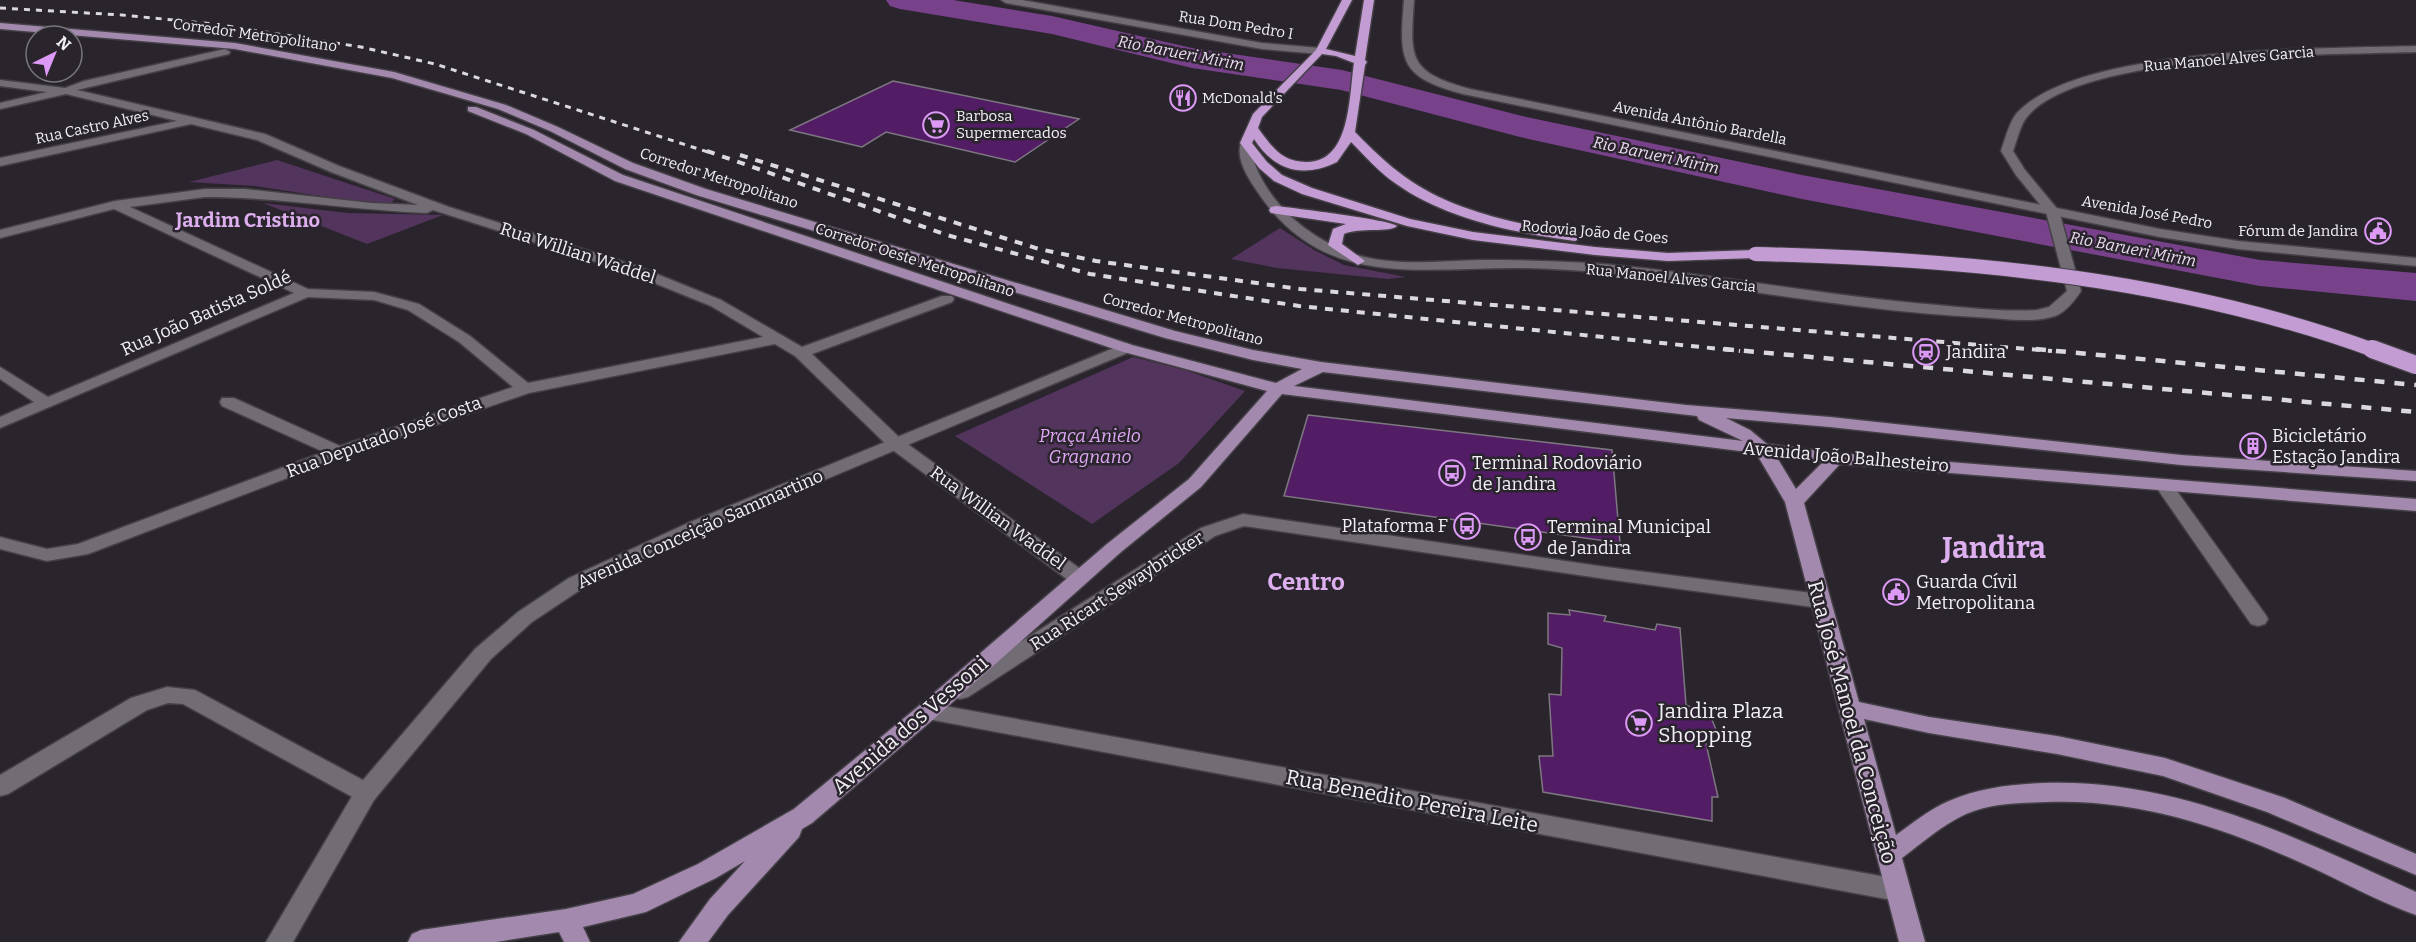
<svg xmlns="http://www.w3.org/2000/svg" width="2416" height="942" viewBox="0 0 2416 942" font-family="Bitter,serif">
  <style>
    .green { fill: #52345d }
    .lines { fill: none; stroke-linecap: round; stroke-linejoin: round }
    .river { fill: #78428b; fill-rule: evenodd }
    .building { fill: #531d65; stroke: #7d7780; stroke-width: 1.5 }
    .street-casing { stroke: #444046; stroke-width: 3 }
    .secondary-casing { stroke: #444046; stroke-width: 3 }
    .primary-casing { stroke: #444046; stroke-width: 3 }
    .highway-casing { stroke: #444046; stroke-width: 3 }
    .street { fill: #726c74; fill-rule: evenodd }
    .secondary { fill: #726c74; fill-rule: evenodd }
    .primary { fill: #a389ae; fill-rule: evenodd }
    .highway { fill: #c49cd4; fill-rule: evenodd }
    .rail-far2 { stroke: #dcd9de; stroke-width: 3; stroke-dasharray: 6 6; stroke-linecap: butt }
    .rail-far1 { stroke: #dcd9de; stroke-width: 4; stroke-dasharray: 8 8; stroke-linecap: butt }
    .rail { stroke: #dcd9de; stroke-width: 4.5; stroke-dasharray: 10 10; stroke-linecap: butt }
    .highway-bridge-far1-casing { stroke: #444046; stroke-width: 16; stroke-linecap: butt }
    .highway-bridge-casing { stroke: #444046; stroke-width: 21; stroke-linecap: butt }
    .highway-bridge-far1 { stroke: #c49cd4; stroke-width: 14 }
    .highway-bridge { stroke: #c49cd4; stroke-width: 18 }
    .labels { text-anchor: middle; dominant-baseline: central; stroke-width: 5; stroke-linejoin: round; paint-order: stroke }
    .far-street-label { font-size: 15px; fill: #f3f0f5; stroke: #2a252d }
    .far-poi-label { font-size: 15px; fill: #f3f0f5; stroke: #2a252d; text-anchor: start }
    .far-water-label { font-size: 16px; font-style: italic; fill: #ecdef2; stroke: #2a252d }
    .street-label { font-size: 18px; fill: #f3f0f5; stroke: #2a252d }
    .poi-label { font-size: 18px; fill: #f3f0f5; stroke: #2a252d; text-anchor: start }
    .park-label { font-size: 18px; font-style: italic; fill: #e2a8f8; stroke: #2a252d }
    .far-district-label { font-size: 20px; font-weight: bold; fill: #ddafee; stroke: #2a252d }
    .near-poi-label { font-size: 21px; fill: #f3f0f5; stroke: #2a252d; text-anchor: start }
    .near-street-label { font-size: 21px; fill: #f3f0f5; stroke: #2a252d }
    .district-label { font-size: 24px; font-weight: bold; fill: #ddafee; stroke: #2a252d }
    .town-label { font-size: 30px; font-weight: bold; fill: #ddafee; stroke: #2a252d }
  </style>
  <rect width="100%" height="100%" fill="#2a252d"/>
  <path class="green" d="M 277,160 L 395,199 L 390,204 L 379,205 L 255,186 L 189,182 Z
    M 263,203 L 347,213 L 443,215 L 367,244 Z
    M 1280,228 L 1314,250 L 1344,265 L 1406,277 L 1388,279 L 1277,268 L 1231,259 Z
    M 1133,357 L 1185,370 L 1245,391 L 1179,463 L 1092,524 L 955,436 Z"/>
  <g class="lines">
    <path class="river" d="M 886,0 L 953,0 L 1052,16 L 1192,48 L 1342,70 L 1522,116 L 1802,175 L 2260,260 L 2416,273 L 2416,301 L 2260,286 L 1802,199 L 1520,137 L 1341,90 L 1192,68 L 1052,34 L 900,9 L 890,6 Z"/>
  </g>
  <path class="building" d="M 893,81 L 1079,119 L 1015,162 L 886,132 L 862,147 L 790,130 Z
    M 1308,415 L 1612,450 L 1620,543 L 1284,496 Z
    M 1569,610 L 1606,616 L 1604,621 L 1655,630 L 1657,624 L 1680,628 L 1686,705 L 1710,715 L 1717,732 L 1705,739 L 1718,797 L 1712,797 L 1712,821 L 1543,792 L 1539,756 L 1553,756 L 1549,694 L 1561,695 L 1562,648 L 1548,644 L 1548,613 L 1570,615 Z"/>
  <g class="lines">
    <g class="street-casing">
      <path id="street" d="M 1001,0 L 1022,0 L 1262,43 L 1320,48 L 1325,51 L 1320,54 L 1262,49 L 1006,3 Z
        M 1404,0 L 1414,0 C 1410,59 1408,72 1470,89 L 2160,229 L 2238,241 L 2416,258 L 2416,266 L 2238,249 L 2160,237 L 1463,94 C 1399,77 1399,61 1404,0 Z
        M 225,49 L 230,52 L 229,54 L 77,90 L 265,134 L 339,166 L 449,207 L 637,266 L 721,300 L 802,347 L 942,296 L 952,296 L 954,299 L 952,302 L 812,354 L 902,440 L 1086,573 L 1089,578 L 1086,583 L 1079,585 L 1072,583 L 890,448 L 795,356 L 775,344 L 529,393 L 345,456 L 88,554 L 47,561 L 0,549 L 0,537 L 47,549 L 78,544 L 324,452 L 222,406 L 220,402 L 222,398 L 234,398 L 340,446 L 513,387 L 459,342 L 408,310 L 374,300 L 308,297 L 0,428 L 0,417 L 34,402 L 0,379 L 0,367 L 48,397 L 294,293 L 114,209 L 0,238 L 0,230 L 115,201 L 205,189 L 245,189 L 371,203 L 418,205 L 331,172 L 257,140 L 191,124 L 0,166 L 0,158 L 177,121 L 66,94 L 0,109 L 0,103 L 47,92 L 0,86 L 0,80 L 65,88 L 84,81 ZM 205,197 C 279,197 353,210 427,213 L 433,210 L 627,272 L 711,306 L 763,337 L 528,383 L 470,336 L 419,304 L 374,292 L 308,289 L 130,207 Z
        M 2163,479 L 2169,480 L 2265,614 L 2268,619 L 2265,624 L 2258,626 L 2251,624 L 2154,484 L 2157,480 Z
        M 1243,514 L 1606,567 L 1820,594 L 1827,596 L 1830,601 L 1827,606 L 1820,608 L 1606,579 L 1244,526 L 1215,536 L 968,697 L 960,699 L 952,697 L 949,691 L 952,685 L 1201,528 Z
        M 167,687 L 195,690 L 374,786 L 378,793 L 374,800 L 366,802 L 358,800 L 183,704 L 168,703 L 147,710 L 8,794 L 0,796 L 0,775 L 131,698 Z
        M 928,703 L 1897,879 L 1906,882 L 1910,890 L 1906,898 L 1897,901 L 928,719 L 920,717 L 917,711 L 920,705 Z"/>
    </g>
    <g class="secondary-casing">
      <path id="secondary" d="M 2416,46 L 2416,52 C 2332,55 2080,52 2027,117 C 2020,125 2017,141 2013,151 L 2025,170 L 2059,211 L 2081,291 C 2075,300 2066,312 2055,316 C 2030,324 2002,318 1976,317 C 1875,312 1774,294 1673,281 C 1623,274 1572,269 1521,268 C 1419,267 1323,291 1257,191 C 1248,178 1234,157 1242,140 L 1250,140 C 1254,148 1253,158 1256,167 C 1272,206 1308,236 1346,251 C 1387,268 1438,261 1481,260 C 1518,260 1554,261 1590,263 C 1706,272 1821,296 1937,305 C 1970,308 2004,312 2037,310 L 2049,307 L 2067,291 L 2046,212 L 2016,175 L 2001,151 C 2005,140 2009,122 2017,113 C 2081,45 2324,49 2416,46 Z
        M 1126,343 L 1132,345 L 1134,348 L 1132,351 L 702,531 L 583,588 L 532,622 L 491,659 L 374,800 L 293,942 L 266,942 L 358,786 L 475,649 L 518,612 L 569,578 L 688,523 Z"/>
    </g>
    <g class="primary-casing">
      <path id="primary" d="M 0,23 L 235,43 L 394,72 L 506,105 L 558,127 L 633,163 L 706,189 L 1175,331 L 1253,350 L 1321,362 L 1686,405 L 1830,417 L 2181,455 L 2416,471 L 2416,481 L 2181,465 L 1830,427 L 1726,418 L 1750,430 L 1767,444 L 1836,453 L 2416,499 L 2416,511 L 1840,464 L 1804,503 L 1859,702 L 1929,717 L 2057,736 L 2165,758 L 2285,798 L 2416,854 L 2416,875 L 2267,812 L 2163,776 L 2057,754 L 1929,733 L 1864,719 L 1896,835 C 1913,823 1930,809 1949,801 C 1978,788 2012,784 2043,783 C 2177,778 2297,838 2416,892 L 2416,915 C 2382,903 2349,885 2317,870 C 2231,830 2142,798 2046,802 C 2020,803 1990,803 1966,814 C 1942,825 1922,843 1902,858 L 1925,942 L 1899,942 L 1785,502 L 1756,453 L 1282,394 L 1201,487 L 1121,552 L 936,717 L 812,823 L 802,829 L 799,837 L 728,915 L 708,942 L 679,942 L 710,899 L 745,861 L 716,878 L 646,912 L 583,927 L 590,942 L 564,942 L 559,932 L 496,942 L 408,942 L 412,934 L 421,930 L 566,909 L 633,894 L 698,864 L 794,809 L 920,705 L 1107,544 L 1189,479 L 1267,391 L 1120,351 L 615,181 L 526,134 L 468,111 L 468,107 L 476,107 L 534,130 L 623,175 L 1132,345 L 1276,383 L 1302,369 L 1253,360 L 1165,338 L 696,195 L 625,169 L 550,131 L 498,109 L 392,78 L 235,49 L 0,29 ZM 1323,372 L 1697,416 L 1699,420 L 1743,441 L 1294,386 ZM 1776,456 L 1823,462 L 1796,489 Z"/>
    </g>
    <g class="highway-casing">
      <path id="highway" d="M 1342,0 L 1352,0 L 1326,49 L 1355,56 L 1364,0 L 1374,0 L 1365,60 L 1367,62 L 1365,65 L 1355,132 C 1389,167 1416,190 1463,207 C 1493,218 1525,225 1556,230 C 1565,232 1576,231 1582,237 L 1575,241 C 1515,233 1445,219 1395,183 C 1379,172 1365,156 1351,142 L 1337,162 C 1302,179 1274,170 1254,139 L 1252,143 L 1267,162 L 1282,175 L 1312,188 L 1410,219 L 1473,232 L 1595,247 L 1668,253 L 1755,250 L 1762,254 L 1755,258 L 1668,261 L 1595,255 L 1473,240 L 1407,226 L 1302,194 L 1274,181 L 1259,168 L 1240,143 L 1253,114 L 1316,50 ZM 1322,54 L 1336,56 L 1354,63 C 1349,95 1351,161 1308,162 C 1282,163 1272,147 1258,128 L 1262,117 Z
        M 1276,206 C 1293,208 1391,220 1397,226 C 1390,233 1359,227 1344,234 L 1342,244 L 1365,261 L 1358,265 L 1328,245 L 1333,229 L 1346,224 L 1271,213 L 1269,210 L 1271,207 Z"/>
    </g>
    <use href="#street" class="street"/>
    <use href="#secondary" class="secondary"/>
    <use href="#primary" class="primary"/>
    <use href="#highway" class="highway"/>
    <path class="rail-far2" d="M 0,8 L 122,15 L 214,24 L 361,47 L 435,64 L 711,153"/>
    <path class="rail-far1" d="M 707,151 L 947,235 L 1090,274 L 1299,306 L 1740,351
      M 740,155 L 1039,249 L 1096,261 L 1300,289 L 2052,351"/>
    <path class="rail" d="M 1724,349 L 2416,412
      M 2036,349 L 2416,385"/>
    <g class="highway-bridge-far1-casing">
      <path id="highway-bridge-far1" d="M 1755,254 C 1966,259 2177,278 2376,351"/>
    </g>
    <g class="highway-bridge-casing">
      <path id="highway-bridge" d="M 2372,349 L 2416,365"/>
    </g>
    <use href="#highway-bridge-far1" class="highway-bridge-far1"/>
    <use href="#highway-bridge" class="highway-bridge"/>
  </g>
  <defs>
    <g id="restaurant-ring" transform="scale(1.35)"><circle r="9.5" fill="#2a252d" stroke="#dc99f5" stroke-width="1.5"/><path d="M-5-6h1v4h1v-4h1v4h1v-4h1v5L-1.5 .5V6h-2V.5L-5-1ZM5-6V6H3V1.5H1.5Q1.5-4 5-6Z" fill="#dc99f5"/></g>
    <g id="supermarket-ring" transform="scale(1.35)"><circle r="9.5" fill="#2a252d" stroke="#dc99f5" stroke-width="1.5"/><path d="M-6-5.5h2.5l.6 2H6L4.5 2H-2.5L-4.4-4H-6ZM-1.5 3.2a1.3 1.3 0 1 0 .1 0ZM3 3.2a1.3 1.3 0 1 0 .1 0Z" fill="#dc99f5"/></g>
    <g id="civic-ring" transform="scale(1.35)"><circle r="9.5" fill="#2a252d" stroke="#dc99f5" stroke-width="1.5"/><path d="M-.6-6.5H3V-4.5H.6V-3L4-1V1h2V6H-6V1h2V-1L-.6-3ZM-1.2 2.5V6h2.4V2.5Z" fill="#dc99f5"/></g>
    <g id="station-ring" transform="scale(1.35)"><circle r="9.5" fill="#2a252d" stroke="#dc99f5" stroke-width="1.5"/><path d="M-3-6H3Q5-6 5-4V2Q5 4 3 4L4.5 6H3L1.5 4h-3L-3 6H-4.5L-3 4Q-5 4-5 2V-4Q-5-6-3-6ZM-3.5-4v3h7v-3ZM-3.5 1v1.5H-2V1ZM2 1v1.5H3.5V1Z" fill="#dc99f5"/></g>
    <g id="building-ring" transform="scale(1.35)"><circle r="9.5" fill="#2a252d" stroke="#dc99f5" stroke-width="1.5"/><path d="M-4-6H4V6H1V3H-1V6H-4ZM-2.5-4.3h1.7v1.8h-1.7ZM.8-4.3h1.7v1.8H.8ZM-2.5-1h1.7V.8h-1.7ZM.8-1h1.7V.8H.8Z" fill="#dc99f5"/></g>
    <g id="bus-ring" transform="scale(1.35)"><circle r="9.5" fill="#2a252d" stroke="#dc99f5" stroke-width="1.5"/><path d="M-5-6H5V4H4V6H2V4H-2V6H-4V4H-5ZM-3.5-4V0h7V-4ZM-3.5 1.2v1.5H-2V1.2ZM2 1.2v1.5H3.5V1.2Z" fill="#dc99f5"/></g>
  </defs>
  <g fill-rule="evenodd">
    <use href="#restaurant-ring" x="1183" y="98"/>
    <use href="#supermarket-ring" x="936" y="125"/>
    <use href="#civic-ring" x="2378" y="231"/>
    <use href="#station-ring" x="1926" y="352"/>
    <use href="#building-ring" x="2253" y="446"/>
    <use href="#bus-ring" x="1452" y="473"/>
    <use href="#bus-ring" x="1467" y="526"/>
    <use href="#bus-ring" x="1528" y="537"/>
    <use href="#civic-ring" x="1896" y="592"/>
    <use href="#supermarket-ring" x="1639" y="723"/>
  </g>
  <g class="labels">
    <g class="far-street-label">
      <text transform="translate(1236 25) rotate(9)">Rua Dom Pedro I</text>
      <text transform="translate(255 35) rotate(8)">Corredor Metropolitano</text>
      <text transform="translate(2229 59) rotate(-5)">Rua Manoel Alves Garcia</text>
      <text transform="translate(1700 123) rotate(11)">Avenida Antônio Bardella</text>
      <text transform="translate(92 127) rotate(-12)">Rua Castro Alves</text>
      <text transform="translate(719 178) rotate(18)">Corredor Metropolitano</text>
      <text transform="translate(2147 212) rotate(10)">Avenida José Pedro</text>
      <text transform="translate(1595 232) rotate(5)">Rodovia João de Goes</text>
      <text transform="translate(915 260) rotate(18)">Corredor Oeste Metropolitano</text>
      <text transform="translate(1671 278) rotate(6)">Rua Manoel Alves Garcia</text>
      <text transform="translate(1183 319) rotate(15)">Corredor Metropolitano</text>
    </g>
    <g class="far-poi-label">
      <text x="1202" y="98">McDonald's</text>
      <text x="956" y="116">Barbosa<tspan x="956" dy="17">Supermercados</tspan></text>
      <text x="2358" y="231" text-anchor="end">Fórum de Jandira</text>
    </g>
    <g class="far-water-label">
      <text transform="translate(1181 53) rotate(11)">Rio Barueri Mirim</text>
      <text transform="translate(1656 155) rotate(12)">Rio Barueri Mirim</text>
      <text transform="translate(2133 249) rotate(11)">Rio Barueri Mirim</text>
    </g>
    <g class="street-label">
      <text transform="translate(578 253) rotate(18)">Rua Willian Waddel</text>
      <text transform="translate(206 313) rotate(-24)">Rua João Batista Soldé</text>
      <text transform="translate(384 437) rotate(-20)">Rua Deputado José Costa</text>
      <text transform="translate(1846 457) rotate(5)">Avenida João Balhesteiro</text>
      <text transform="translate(998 518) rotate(36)">Rua Willian Waddel</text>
      <text transform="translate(700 529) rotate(-24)">Avenida Conceição Sammartino</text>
      <text transform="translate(1117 591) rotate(-33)">Rua Ricart Sewaybricker</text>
    </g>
    <g class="poi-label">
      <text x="1946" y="352">Jandira</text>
      <text x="2272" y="436">Bicicletário<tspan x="2272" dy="21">Estação Jandira</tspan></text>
      <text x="1472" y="463">Terminal Rodoviário<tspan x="1472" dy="21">de Jandira</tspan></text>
      <text x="1448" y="526" text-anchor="end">Plataforma F</text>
      <text x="1547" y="527">Terminal Municipal<tspan x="1547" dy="21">de Jandira</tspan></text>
      <text x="1916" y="582">Guarda Cívil<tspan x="1916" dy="21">Metropolitana</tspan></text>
    </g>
    <g class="park-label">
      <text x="1090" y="436">Praça Anielo<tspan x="1090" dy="21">Gragnano</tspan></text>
    </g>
    <g class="far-district-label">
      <text x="248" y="220">Jardim Cristino</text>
    </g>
    <g class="near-poi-label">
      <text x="1658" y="711">Jandira Plaza<tspan x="1658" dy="24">Shopping</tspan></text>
    </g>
    <g class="near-street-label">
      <text transform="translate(1852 722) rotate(75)">Rua José Manoel da Conceição</text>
      <text transform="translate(910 725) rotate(-41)">Avenida dos Vessoni</text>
      <text transform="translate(1412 801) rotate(11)">Rua Benedito Pereira Leite</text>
    </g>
    <g class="district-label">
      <text x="1306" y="582">Centro</text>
    </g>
    <g class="town-label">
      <text x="1994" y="548">Jandira</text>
    </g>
  </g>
  <g transform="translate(54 54) rotate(43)"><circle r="28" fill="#2a252d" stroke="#7a767d" stroke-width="1.5"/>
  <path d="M0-4.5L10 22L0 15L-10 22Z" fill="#dc99f5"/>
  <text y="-9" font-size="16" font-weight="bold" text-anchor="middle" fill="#f3f0f5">N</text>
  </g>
</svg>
